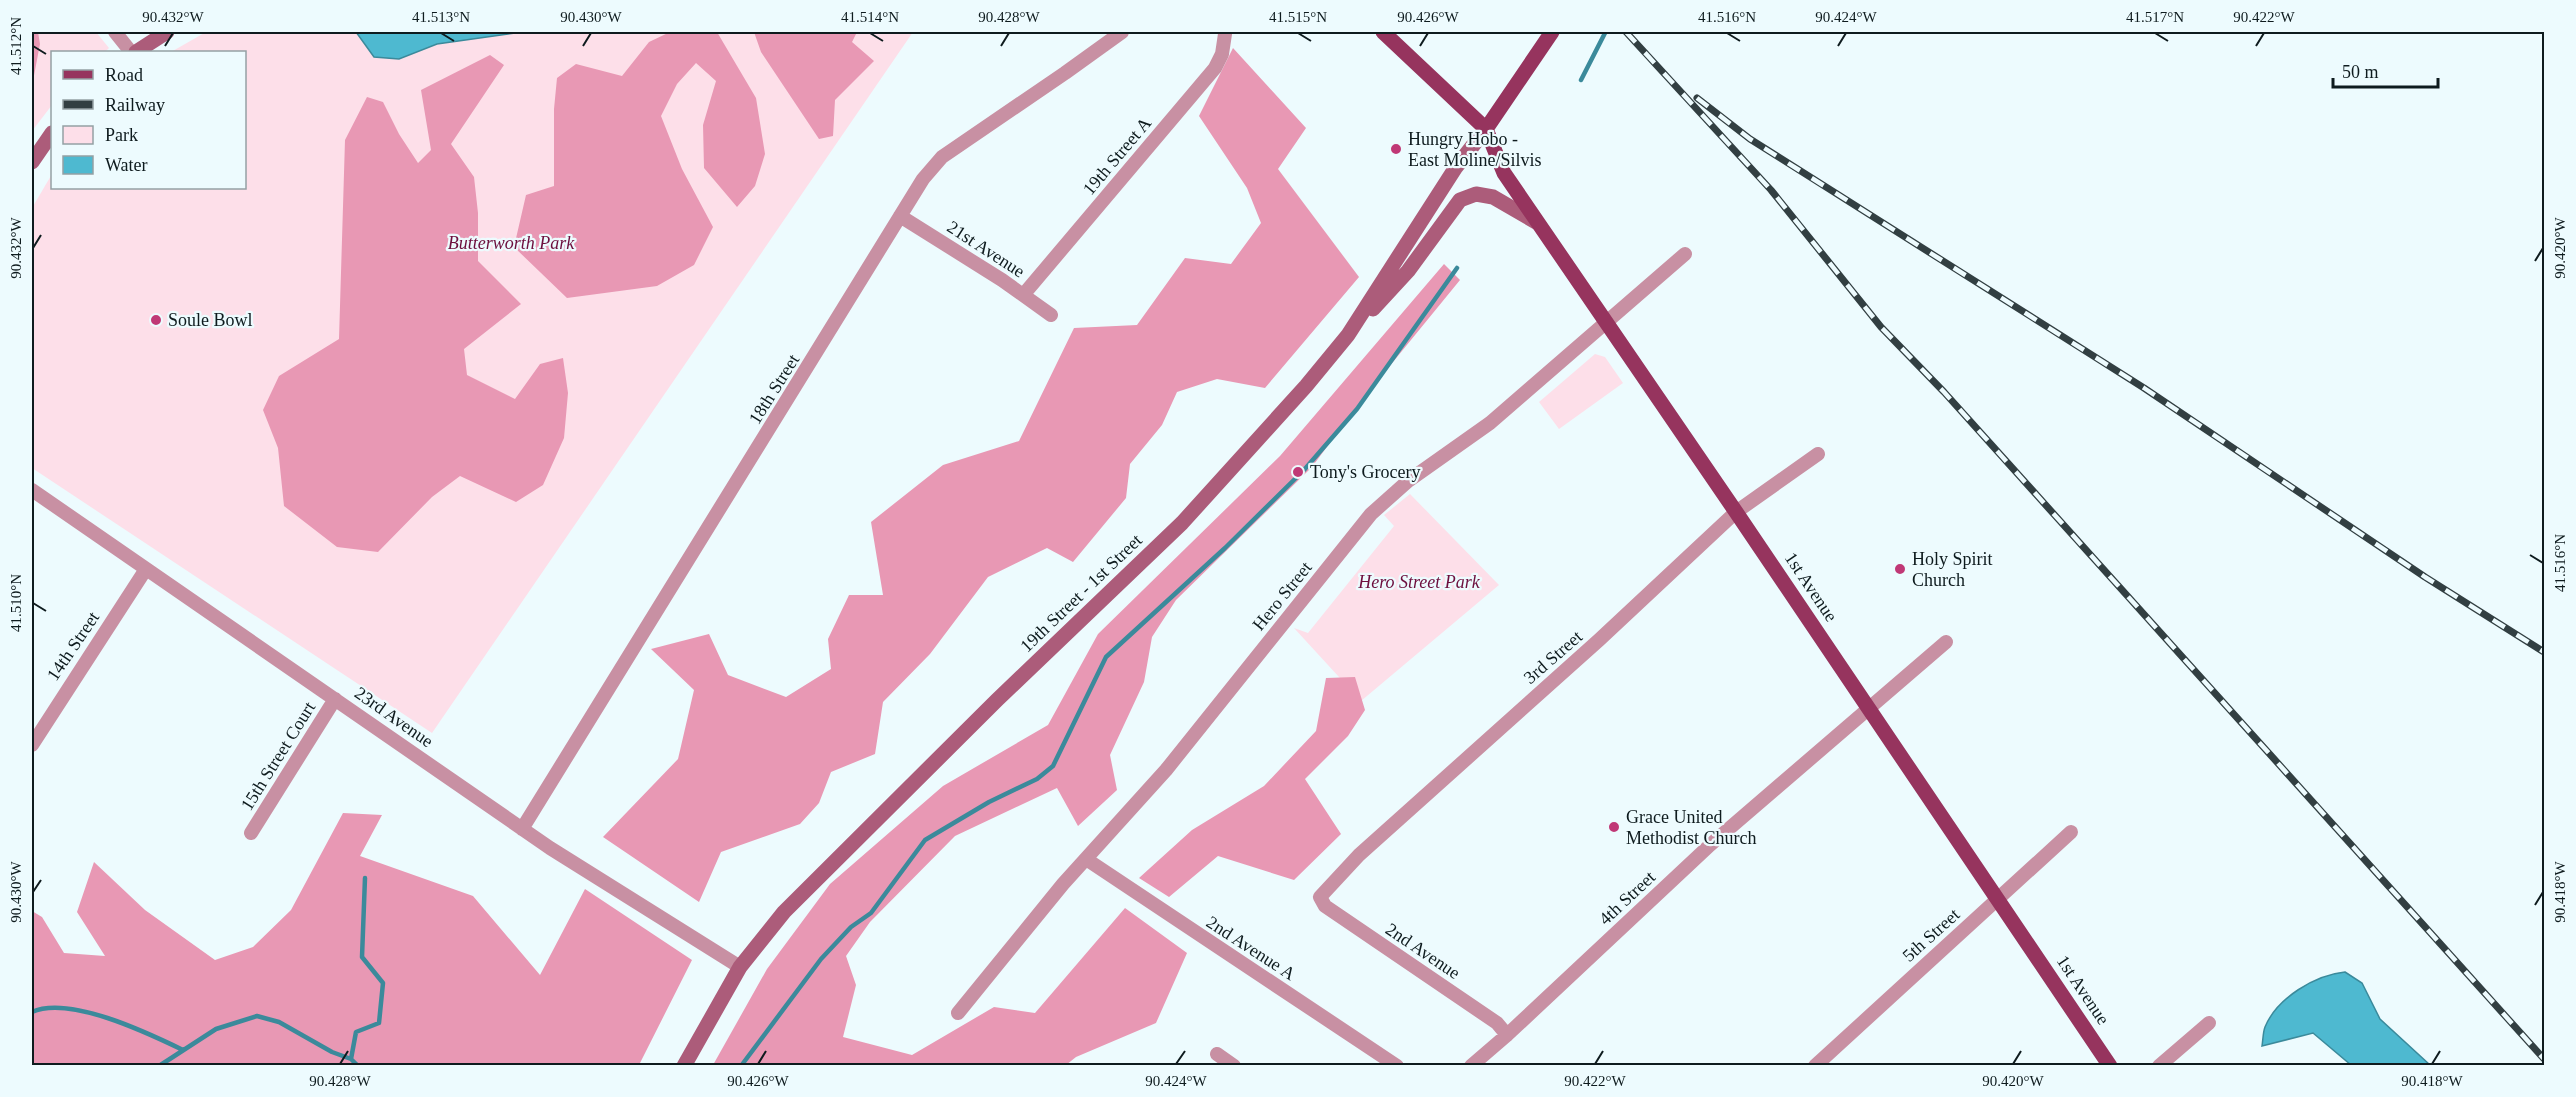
<svg xmlns="http://www.w3.org/2000/svg" width="2576" height="1097" viewBox="0 0 2576 1097" font-family="Georgia,serif">
  <style>
    .green { fill: #fddfe9 }
    .forest { fill: #e898b4 }
    .water { fill: #4eb9d0; stroke: #3b8a9b; stroke-width: 1.5 }
    .lines { fill: none; stroke-linecap: round; stroke-linejoin: round }
    .stream { stroke: #3b8a9b; stroke-width: 4.5 }
    .street { stroke: #c890a3; stroke-width: 14 }
    .secondary { stroke: #ac5c7a; stroke-width: 15 }
    .primary { stroke: #96345e; stroke-width: 15 }
    .rail-casing { stroke: #323f42; stroke-width: 7 }
    .rail { stroke: #edfbfe; stroke-width: 4.5; stroke-dasharray: 14; stroke-linecap: butt }
    .ticks { fill: none; stroke: #0e1b1e; stroke-width: 2 }
    .poi-dot { fill: #c03876; stroke: #edfbfe; stroke-width: 2 }
    .labels { text-anchor: middle; dominant-baseline: central; stroke-width: 4.5; stroke-linejoin: round; paint-order: stroke }
    .poi-label { font-size: 18px; fill: #0e1b1e; stroke: #edfbfe; text-anchor: start }
    .street-label { font-size: 18px; fill: #0e1b1e; stroke: #edfbfe }
    .park-label { font-size: 18px; font-style: italic; fill: #6d0f3e; stroke: #edfbfe }
    .neatline { fill: none; stroke: #0e1b1e; stroke-width: 2 }
    .ticks-label { font-size: 15px; text-anchor: middle; fill: #0e1b1e }
  </style>
  <rect width="100%" height="100%" fill="#edfbfe"/>
  <path class="green" d="M 32,32 L 96,32 L 109,48 L 105,52 L 52,52 L 52,105 L 32,131 Z
    M 206,32 L 913,32 L 432,733 L 32,468 L 32,208 L 52,174 L 52,188 L 244,188 L 244,52 L 171,52 Z
    M 1595,354 L 1605,357 L 1623,383 L 1559,429 L 1539,402 Z
    M 1410,494 L 1499,585 L 1361,701 L 1294,628 L 1308,633 L 1394,526 L 1384,515 Z"/>
  <path class="forest" d="M 32,32 L 38,32 L 40,44 L 32,86 Z
    M 670,32 L 717,32 L 756,98 L 765,154 L 755,186 L 737,207 L 704,168 L 703,125 L 716,81 L 696,63 L 677,84 L 661,116 L 682,169 L 713,227 L 694,265 L 657,286 L 567,298 L 514,247 L 526,195 L 554,186 L 554,109 L 557,78 L 576,64 L 622,76 L 649,42 Z
    M 754,32 L 857,32 L 852,42 L 874,61 L 835,100 L 833,136 L 819,139 L 761,52 Z
    M 1233,48 L 1306,128 L 1278,169 L 1359,277 L 1265,388 L 1217,379 L 1177,392 L 1162,425 L 1130,464 L 1126,498 L 1073,562 L 1047,548 L 988,577 L 930,654 L 883,702 L 875,754 L 831,772 L 819,803 L 800,824 L 721,852 L 699,902 L 603,837 L 678,759 L 694,690 L 651,649 L 709,634 L 728,675 L 786,697 L 831,669 L 828,639 L 849,595 L 883,595 L 871,522 L 943,465 L 1019,441 L 1074,328 L 1137,325 L 1185,258 L 1231,264 L 1261,223 L 1247,188 L 1199,116 Z
    M 490,55 L 504,65 L 451,144 L 474,177 L 478,213 L 478,261 L 521,304 L 464,349 L 467,375 L 515,399 L 540,364 L 563,358 L 568,393 L 564,438 L 543,485 L 516,502 L 460,476 L 432,497 L 378,552 L 337,547 L 284,506 L 278,448 L 263,410 L 279,376 L 339,339 L 345,140 L 367,97 L 383,102 L 399,134 L 418,163 L 431,150 L 421,90 Z
    M 1444,264 L 1460,280 L 1357,406 L 1312,467 L 1176,600 L 1152,637 L 1144,682 L 1110,755 L 1117,790 L 1078,826 L 1057,788 L 955,836 L 870,922 L 846,956 L 856,985 L 843,1037 L 912,1055 L 994,1007 L 1035,1013 L 1125,908 L 1187,953 L 1156,1023 L 1076,1057 L 1066,1065 L 713,1065 L 767,969 L 830,884 L 943,786 L 1048,725 L 1098,634 L 1280,456 Z
    M 1355,677 L 1365,710 L 1348,736 L 1305,779 L 1341,834 L 1294,880 L 1218,856 L 1169,897 L 1139,878 L 1192,830 L 1264,786 L 1316,731 L 1326,678 Z
    M 343,813 L 382,815 L 360,856 L 473,896 L 540,975 L 585,889 L 692,960 L 639,1065 L 32,1065 L 32,911 L 42,917 L 64,953 L 105,956 L 77,912 L 94,862 L 145,910 L 215,960 L 253,947 L 291,910 Z"/>
  <path class="water" d="M 356,32 L 560,32 L 515,33 L 437,44 L 399,59 L 374,57 Z
    M 2345,972 L 2362,983 L 2380,1019 L 2430,1065 L 2351,1065 L 2313,1033 L 2262,1046 C 2263,1040 2263,1032 2265,1027 C 2277,998 2315,975 2345,972 Z"/>
  <g class="lines">
    <path class="stream" d="M 1581,80 L 1605,33
      M 32,1012 C 69,995 148,1033 183,1050
      M 351,1059 L 356,1032 L 379,1023 L 383,983 L 362,957 L 365,878
      M 159,1066 L 216,1029 L 257,1016 L 279,1022 L 332,1052 L 351,1059 L 358,1066
      M 741,1066 L 821,959 L 851,927 L 871,913 L 925,840 L 989,802 L 1037,779 L 1053,766 L 1106,657 L 1225,548 L 1304,470 L 1357,409 L 1457,268"/>
    <path class="street" d="M 115,32 L 131,52
      M 900,216 L 1002,280 L 1051,315
      M 1024,294 L 1215,68 L 1222,54 L 1225,34
      M 32,490 L 550,848 L 740,967
      M 32,745 L 146,569
      M 522,829 L 923,179 L 942,157 L 1065,73 L 1122,32
      M 251,833 L 335,699
      M 1086,859 L 1397,1066
      M 958,1013 L 1063,884 L 1166,770 L 1371,514 L 1408,481 L 1490,423 L 1685,254
      M 1507,1035 L 1497,1023 L 1325,906 L 1320,897 L 1359,855 L 1599,640 L 1736,512 L 1818,454
      M 1217,1054 L 1234,1066
      M 1471,1066 L 1507,1035 L 1710,845 L 1946,642
      M 1815,1066 L 2071,832
      M 2159,1066 L 2209,1023"/>
    <path class="secondary" d="M 136,52 L 167,32
      M 32,162 L 52,133
      M 1373,309 L 1408,271 L 1460,200 L 1476,194 L 1493,197 L 1536,222
      M 684,1066 L 740,967 L 784,912 L 997,700 L 1182,523 L 1306,386 L 1348,335 L 1456,167 L 1486,129"/>
    <path class="primary" d="M 1383,32 L 1486,129 L 1504,173 L 1736,512 L 2110,1066
      M 1486,129 L 1552,32"/>
    <g class="rail-casing">
      <path id="rail" d="M 1626,32 L 1771,190 L 1881,327 L 1944,392 L 2544,1059
        M 1697,98 L 1750,139 L 2144,388 L 2425,577 L 2544,652"/>
    </g>
    <use href="#rail" class="rail"/>
  </g>
  <path class="ticks" d="M 441,33 L 454,41M 870,33 L 883,41M 1298,33 L 1311,41M 1727,33 L 1740,41M 2155,33 L 2168,41M 33,46 L 46,54M 165,46 L 173,33M 583,46 L 591,33M 1001,46 L 1009,33M 1420,46 L 1428,33M 1838,46 L 1846,33M 2256,46 L 2264,33M 33,248 L 41,235M 2535,261 L 2543,248M 2530,555 L 2543,563M 33,603 L 46,611M 33,892 L 41,880M 2535,905 L 2543,892M 340,1064 L 348,1051M 758,1064 L 766,1051M 1176,1064 L 1185,1051M 1595,1064 L 1603,1051M 2013,1064 L 2021,1051M 2432,1064 L 2440,1051"/>
  <g class="poi-dot">
    <circle cx="1396" cy="149" r="6"/>
    <circle cx="156" cy="320" r="6"/>
    <circle cx="1298" cy="472" r="6"/>
    <circle cx="1900" cy="569" r="6"/>
    <circle cx="1614" cy="827" r="6"/>
  </g>
  <g class="labels">
    <g class="poi-label">
      <text x="1408" y="139">Hungry Hobo -<tspan x="1408" dy="21">East Moline/Silvis</tspan></text>
      <text x="168" y="320">Soule Bowl</text>
      <text x="1310" y="472">Tony's Grocery</text>
      <text x="1912" y="559">Holy Spirit<tspan x="1912" dy="21">Church</tspan></text>
      <text x="1626" y="817">Grace United<tspan x="1626" dy="21">Methodist Church</tspan></text>
    </g>
    <g class="street-label">
      <text transform="translate(1117 156) rotate(-50)">19th Street A</text>
      <text transform="translate(986 249) rotate(33)">21st Avenue</text>
      <text transform="translate(774 389) rotate(-58)">18th Street</text>
      <text transform="translate(1811 587) rotate(56)">1st Avenue</text>
      <text transform="translate(1081 593) rotate(-44)">19th Street - 1st Street</text>
      <text transform="translate(1282 596) rotate(-51)">Hero Street</text>
      <text transform="translate(73 646) rotate(-56)">14th Street</text>
      <text transform="translate(1553 657) rotate(-41)">3rd Street</text>
      <text transform="translate(394 717) rotate(35)">23rd Avenue</text>
      <text transform="translate(278 756) rotate(-58)">15th Street Court</text>
      <text transform="translate(1627 898) rotate(-43)">4th Street</text>
      <text transform="translate(1931 935) rotate(-42)">5th Street</text>
      <text transform="translate(1251 948) rotate(33)">2nd Avenue A</text>
      <text transform="translate(1423 951) rotate(34)">2nd Avenue</text>
      <text transform="translate(2083 990) rotate(56)">1st Avenue</text>
    </g>
    <g class="park-label">
      <text x="511" y="243">Butterworth Park</text>
      <text x="1419" y="582">Hero Street Park</text>
    </g>
  </g>
  <rect width="2576" height="1097" fill="none" stroke="#edfbfe" stroke-width="66"/>
  <rect x="51" y="51" width="195" height="138" fill="#edfbfe" stroke="#94a1a4" stroke-width="1.5"/>
  <rect x="63" y="70" width="30" height="9" fill="#96345e" stroke="#94a1a4" stroke-width="1.5"/>
  <text x="105" y="81" font-size="18" fill="#0e1b1e">Road</text>
  <rect x="63" y="100" width="30" height="9" fill="#323f42" stroke="#94a1a4" stroke-width="1.5"/>
  <text x="105" y="111" font-size="18" fill="#0e1b1e">Railway</text>
  <rect x="63" y="126" width="30" height="18" fill="#fddfe9" stroke="#94a1a4" stroke-width="1.5"/>
  <text x="105" y="141" font-size="18" fill="#0e1b1e">Park</text>
  <rect x="63" y="156" width="30" height="18" fill="#4eb9d0" stroke="#94a1a4" stroke-width="1.5"/>
  <text x="105" y="171" font-size="18" fill="#0e1b1e">Water</text>
  <path d="M2333 78v9h105v-9" fill="none" stroke="#0e1b1e" stroke-width="3"/>
  <text x="2342" y="78" font-size="18" fill="#0e1b1e" stroke="#edfbfe" stroke-width="4.5" paint-order="stroke">50 m</text>
  <rect x="33" y="33" width="2510" height="1031" class="neatline"/>
  <g class="ticks-label">
    <text x="173" y="22">90.432°W</text>
    <text x="441" y="22">41.513°N</text>
    <text x="591" y="22">90.430°W</text>
    <text x="870" y="22">41.514°N</text>
    <text x="1009" y="22">90.428°W</text>
    <text x="1298" y="22">41.515°N</text>
    <text x="1428" y="22">90.426°W</text>
    <text x="1727" y="22">41.516°N</text>
    <text x="1846" y="22">90.424°W</text>
    <text x="2155" y="22">41.517°N</text>
    <text x="2264" y="22">90.422°W</text>
    <text transform="translate(16 46) rotate(-90)" y="5">41.512°N</text>
    <text transform="translate(16 248) rotate(-90)" y="5">90.432°W</text>
    <text transform="translate(2560 248) rotate(-90)" y="5">90.420°W</text>
    <text transform="translate(2560 563) rotate(-90)" y="5">41.516°N</text>
    <text transform="translate(16 603) rotate(-90)" y="5">41.510°N</text>
    <text transform="translate(16 892) rotate(-90)" y="5">90.430°W</text>
    <text transform="translate(2560 892) rotate(-90)" y="5">90.418°W</text>
    <text x="340" y="1086">90.428°W</text>
    <text x="758" y="1086">90.426°W</text>
    <text x="1176" y="1086">90.424°W</text>
    <text x="1595" y="1086">90.422°W</text>
    <text x="2013" y="1086">90.420°W</text>
    <text x="2432" y="1086">90.418°W</text>
  </g>
</svg>
